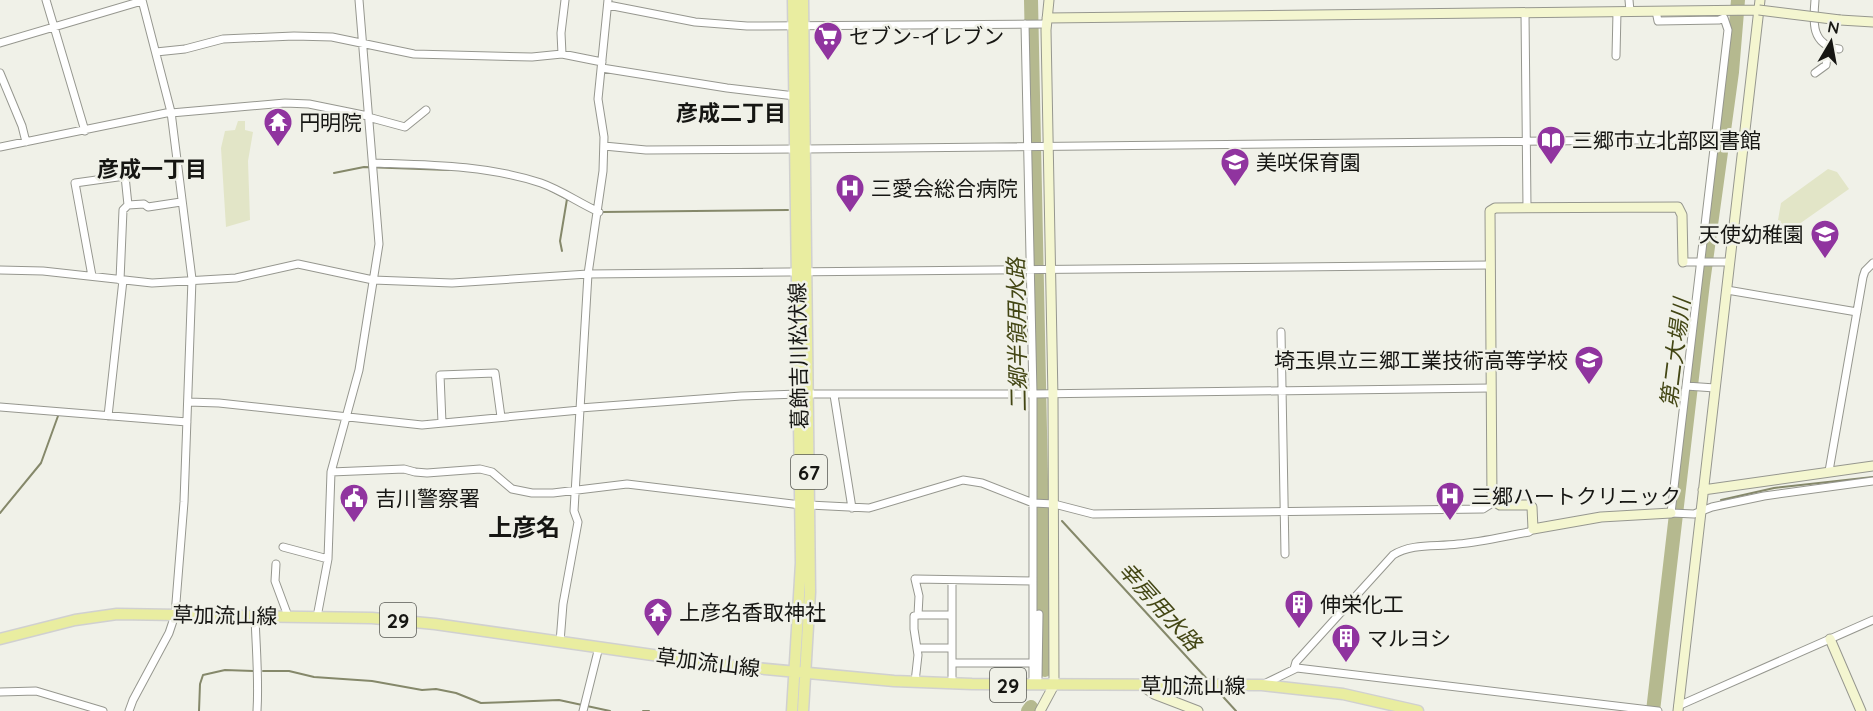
<svg xmlns="http://www.w3.org/2000/svg" width="1873" height="711" viewBox="0 0 1873 711" font-family="Quicksand,'Noto Sans JP',sans-serif">
  <style>
    .green { fill: #e2e5c7 }
    .lines { fill: none; stroke-linecap: round; stroke-linejoin: round }
    .stream { stroke: #85886a; stroke-width: 2 }
    .river { stroke: #b5b98f; stroke-width: 14 }
    .street-casing { stroke: #96978f; stroke-width: 9 }
    .secondary-casing { stroke: #96978f; stroke-width: 11 }
    .primary-casing { stroke: #d0d0d0; stroke-width: 13 }
    .street { stroke: #fff; stroke-width: 7 }
    .secondary { stroke: #f4f6d0; stroke-width: 9 }
    .primary { stroke: #e9eda0; stroke-width: 10 }
    .secondary-bridge-casing { stroke: #96978f; stroke-width: 11; stroke-linecap: butt }
    .secondary-bridge { stroke: #f4f6d0; stroke-width: 9 }
    .labels { text-anchor: middle; dominant-baseline: central; stroke-width: 5; stroke-linejoin: round; paint-order: stroke }
    .shield { fill: #f0f1e8; stroke: #575853; stroke-width: 1.5 }
    .shield-label { font-size: 20px; font-weight: bold; fill: #161613 }
    .poi-label { font-size: 21px; fill: #161613; stroke: #f0f1e8; text-anchor: start }
    .street-label { font-size: 21px; fill: #161613; stroke: #f0f1e8 }
    .neighbourhood-label { font-size: 22px; font-weight: bold; fill: #161613; stroke: #f0f1e8 }
    .water-label { font-size: 22px; font-style: italic; fill: #434614; stroke: #f0f1e8 }
    .quarter-label { font-size: 24px; font-weight: bold; fill: #161613; stroke: #f0f1e8 }
  </style>
  <rect width="100%" height="100%" fill="#f0f1e8"/>
  <path class="green" d="M 238,121 L 245,121 L 245,130 L 253,132 L 248,161 L 250,220 L 226,227 L 221,148 L 225,131 L 235,130 Z
    M 1828,169 L 1837,172 L 1849,189 L 1785,234 L 1786,226 L 1780,225 L 1781,221 L 1778,220 L 1781,203 Z"/>
  <g class="lines">
    <path class="stream" d="M 334,173 L 364,167 L 449,170
      M 550,190 L 569,200
      M 602,212 L 788,210
      M 562,251 L 560,241 L 567,199
      M 1721,500 L 1774,488 L 1873,477
      M 1677,503 L 1682,502
      M 0,513 L 41,463 L 58,416
      M 1062,521 L 1208,680
      M 263,671 L 289,671 L 314,677 L 372,681 L 422,690 L 436,689 L 456,693 L 481,703 L 559,700 L 610,711
      M 1216,689 L 1236,711
      M 199,711 L 200,684 L 203,675 L 225,670 L 253,671
      M 643,711 L 649,711"/>
    <path class="river" d="M 1031,0 L 1045,670
      M 1028,711 L 1031,707
      M 1653,711 L 1703,283 L 1732,72 L 1738,0"/>
    <g class="street-casing">
      <path id="street" d="M 46,0 L 85,131
        M 1629,0 L 1630,11
        M 1815,0 C 1813,22 1811,45 1839,49
        M 608,5 L 695,22 L 747,26 L 1047,24
        M 1656,11 L 1658,21 L 1719,20 L 1724,18 L 1728,30 L 1671,513 L 1694,514 L 1712,507 L 1764,496 L 1873,481
        M 1525,13 L 1527,208
        M 1025,24 L 1033,394 L 1033,685
        M 0,43 L 142,1
        M 156,52 L 185,49 L 223,39 L 294,36 L 332,37 L 414,54 L 532,57 L 562,54 L 602,62
        M 562,54 L 561,33 L 565,0
        M 1616,56 L 1617,12
        M 602,68 L 727,88 L 795,96
        M 0,73 L 22,126 L 26,142
        M 1815,73 L 1826,65 L 1828,47
        M 171,113 L 285,103 L 309,104 L 368,116
        M 368,117 L 405,127 L 426,110
        M 604,146 L 646,150 L 795,149
        M 0,147 L 171,112
        M 805,149 L 1731,139 L 1744,141
        M 373,163 C 429,165 486,165 541,183 C 561,190 579,203 599,212
        M 1683,262 L 1730,262
        M 0,270 L 43,271 L 152,283 L 236,278 L 298,264 L 373,280 L 452,283 L 588,274 L 1489,265
        M 92,276 L 75,183 L 125,176 L 128,205 L 144,204 L 148,207 L 181,202
        M 120,280 L 123,210 L 128,205
        M 1727,290 L 1857,312
        M 1281,332 L 1285,554
        M 1686,386 L 1715,388
        M 808,394 L 1033,394 L 1490,388
        M 834,395 L 852,508
        M 188,402 L 219,403 L 422,425 L 580,410
        M 0,407 L 187,422
        M 580,408 L 741,396 L 799,394
        M 108,416 L 123,280
        M 442,423 L 440,375 L 495,373 L 501,417
        M 1829,471 L 1863,277 L 1865,271 L 1873,263
        M 331,472 L 404,469 L 415,472 L 427,473 L 480,469 L 492,472 L 512,489 L 532,493 L 553,493 L 627,484 L 801,505
        M 809,505 L 869,508 L 963,480 L 982,483 L 1033,503 L 1054,504 L 1093,514 L 1483,509 L 1494,502
        M 283,547 L 328,559
        M 276,564 L 275,581 L 288,616
        M 918,615 L 952,615
        M 255,616 C 256,648 259,679 257,711
        M 317,617 L 328,559 L 331,472 L 359,370 L 379,244 L 359,0
        M 560,642 L 563,604 L 578,522 L 574,511 L 588,274 L 603,171 L 604,137 L 598,99 L 608,0
        M 917,648 L 952,648
        M 952,663 L 1033,663
        M 1294,669 L 1296,662 L 1393,555 C 1412,543 1436,547 1458,544 C 1482,542 1506,536 1529,532 L 1533,529
        M 1038,678 L 1039,614
        M 915,682 L 918,655 L 914,629 L 914,616 L 918,615 L 919,596 L 915,579 L 1033,581
        M 952,684 L 952,581
        M 1264,684 L 1297,668 L 1658,711
        M 0,692 L 36,691 L 103,711
        M 1678,706 L 1873,620
        M 129,711 L 133,700 L 169,633 L 175,615 L 184,502 L 192,279 L 171,112 L 142,0
        M 583,711 L 599,647"/>
    </g>
    <g class="secondary-casing">
      <path id="secondary" d="M 1047,18 L 1759,10
        M 1840,20 L 1873,22
        M 1703,490 L 1873,466
        M 1671,513 L 1601,517 L 1533,529 L 1532,507 L 1529,505 L 1500,505 L 1492,500 L 1490,211 L 1495,208 L 1678,207 L 1682,215 L 1683,262
        M 1830,639 L 1861,711
        M 1141,685 L 1154,694 L 1198,711
        M 1040,711 L 1054,685 L 1053,398 L 1046,30 L 1049,0
        M 1678,711 L 1760,0"/>
    </g>
    <g class="primary-casing">
      <path id="primary" d="M 0,639 L 75,620 L 117,614 L 372,618 L 435,624 L 723,665 L 894,681 L 972,684 L 1262,685 L 1343,694 L 1418,711
        M 792,711 L 801,563 L 793,0
        M 803,711 L 810,592 L 803,0"/>
    </g>
    <use href="#street" class="street"/>
    <use href="#secondary" class="secondary"/>
    <use href="#primary" class="primary"/>
    <g class="secondary-bridge-casing">
      <path id="secondary-bridge" d="M 1759,10 L 1840,20"/>
    </g>
    <use href="#secondary-bridge" class="secondary-bridge"/>
  </g>
  <defs>
    <g id="supermarket-pin" transform="scale(1.5)"><path d="M0 17L-7.5 6A9.5 9.5 0 1 1 7.5 6Z" fill="#90349f" stroke="#f0f1e8"/><path d="M-6-5.5h2.5l.6 2H6L4.5 2H-2.5L-4.4-4H-6ZM-1.5 3.2a1.3 1.3 0 1 0 .1 0ZM3 3.2a1.3 1.3 0 1 0 .1 0Z" fill="#fff"/></g>
    <g id="temple-pin" transform="scale(1.5)"><path d="M0 17L-7.5 6A9.5 9.5 0 1 1 7.5 6Z" fill="#90349f" stroke="#f0f1e8"/><path d="M0-6L5-2H3V0L6.5 2.5H4V6H1.5V3h-3V6H-4V2.5H-6.5L-3 0V-2H-5Z" fill="#fff"/></g>
    <g id="library-pin" transform="scale(1.5)"><path d="M0 17L-7.5 6A9.5 9.5 0 1 1 7.5 6Z" fill="#90349f" stroke="#f0f1e8"/><path d="M-6-4Q-3-5.5-.7-3.5V5Q-3 3-6 4ZM6-4Q3-5.5 .7-3.5V5Q3 3 6 4Z" fill="#fff"/></g>
    <g id="school-pin" transform="scale(1.5)"><path d="M0 17L-7.5 6A9.5 9.5 0 1 1 7.5 6Z" fill="#90349f" stroke="#f0f1e8"/><path d="M0-5L7-2L0 1L-7-2ZM-4 1L0 2.5L4 1V4Q0 6-4 4Z" fill="#fff"/></g>
    <g id="hospital-pin" transform="scale(1.5)"><path d="M0 17L-7.5 6A9.5 9.5 0 1 1 7.5 6Z" fill="#90349f" stroke="#f0f1e8"/><path d="M-5-5h3v3.5h4V-5h3V5h-3V1.5h-4V5h-3Z" fill="#fff"/></g>
    <g id="civic-pin" transform="scale(1.5)"><path d="M0 17L-7.5 6A9.5 9.5 0 1 1 7.5 6Z" fill="#90349f" stroke="#f0f1e8"/><path d="M-.6-6.5H3V-4.5H.6V-3L4-1V1h2V6H-6V1h2V-1L-.6-3ZM-1.2 2.5V6h2.4V2.5Z" fill="#fff"/></g>
    <g id="building-pin" transform="scale(1.5)"><path d="M0 17L-7.5 6A9.5 9.5 0 1 1 7.5 6Z" fill="#90349f" stroke="#f0f1e8"/><path d="M-4-6H4V6H1V3H-1V6H-4ZM-2.5-4.3h1.7v1.8h-1.7ZM.8-4.3h1.7v1.8H.8ZM-2.5-1h1.7V.8h-1.7ZM.8-1h1.7V.8H.8Z" fill="#fff"/></g>
  </defs>
  <g fill-rule="evenodd">
    <use href="#supermarket-pin" x="828" y="36"/>
    <use href="#temple-pin" x="278" y="122"/>
    <use href="#library-pin" x="1551" y="140"/>
    <use href="#school-pin" x="1235" y="162"/>
    <use href="#hospital-pin" x="850" y="188"/>
    <use href="#school-pin" x="1825" y="234"/>
    <use href="#school-pin" x="1589" y="360"/>
    <use href="#hospital-pin" x="1450" y="496"/>
    <use href="#civic-pin" x="354" y="498"/>
    <use href="#building-pin" x="1299" y="604"/>
    <use href="#temple-pin" x="658" y="612"/>
    <use href="#building-pin" x="1346" y="638"/>
  </g>
  <g class="labels">
    <g class="shield">
      <rect x="791" y="455" width="36" height="34" rx="4.5"/>
      <rect x="380" y="603" width="36" height="34" rx="4.5"/>
      <rect x="990" y="668" width="36" height="34" rx="4.5"/>
    </g>
    <g class="shield-label">
      <text x="809" y="472">67</text>
      <text x="398" y="620">29</text>
      <text x="1008" y="685">29</text>
    </g>
    <g class="poi-label">
      <text x="849" y="36">セブン-イレブン</text>
      <text x="299" y="122">円明院</text>
      <text x="1572" y="140">三郷市立北部図書館</text>
      <text x="1256" y="162">美咲保育園</text>
      <text x="871" y="188">三愛会総合病院</text>
      <text x="1804" y="234" text-anchor="end">天使幼稚園</text>
      <text x="1568" y="360" text-anchor="end">埼玉県立三郷工業技術高等学校</text>
      <text x="1471" y="496">三郷ハートクリニック</text>
      <text x="375" y="498">吉川警察署</text>
      <text x="1320" y="604">伸栄化工</text>
      <text x="679" y="612">上彦名香取神社</text>
      <text x="1367" y="638">マルヨシ</text>
    </g>
    <g class="street-label">
      <text transform="translate(798 356) rotate(-91)">葛飾吉川松伏線</text>
      <text transform="translate(225 615) rotate(1)">草加流山線</text>
      <text transform="translate(708 662) rotate(7)">草加流山線</text>
      <text x="1193" y="685">草加流山線</text>
    </g>
    <g class="neighbourhood-label">
      <text x="731" y="113">彦成二丁目</text>
      <text x="152" y="169">彦成一丁目</text>
    </g>
    <g class="water-label">
      <text transform="translate(1017 335) rotate(-91)">二郷半領用水路</text>
      <text transform="translate(1675 353) rotate(-83)">第二大場川</text>
      <text transform="translate(1160 606) rotate(48)">幸房用水路</text>
    </g>
    <g class="quarter-label">
      <text x="524" y="527">上彦名</text>
    </g>
  </g>
  <g transform="translate(1831 42) rotate(10)" stroke="#f0f1e8" stroke-width="4.5" paint-order="stroke">
  <path d="M0-4.5L10 22L0 15L-10 22Z" fill="#161613"/>
  <text y="-9" font-size="16" font-weight="bold" text-anchor="middle" fill="#161613">N</text>
  </g>
</svg>
